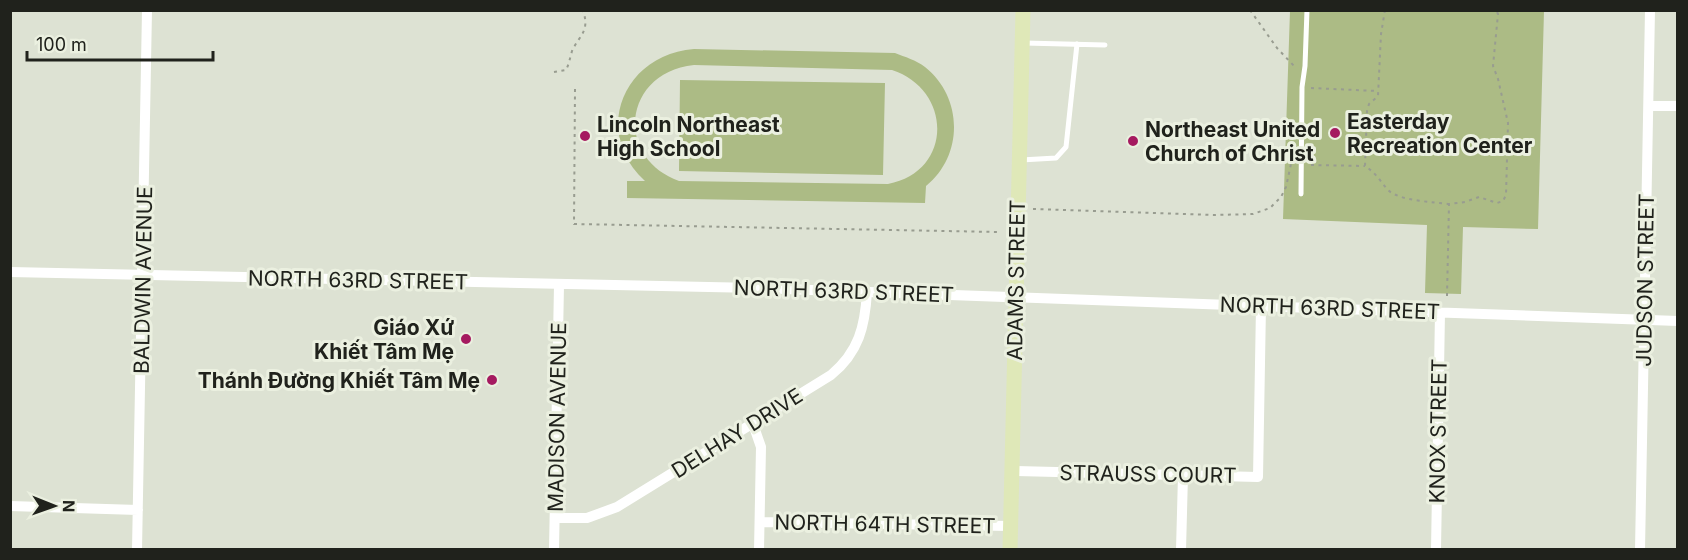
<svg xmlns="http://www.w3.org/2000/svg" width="1688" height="560" viewBox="0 0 1688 560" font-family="Inter,sans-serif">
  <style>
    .green { fill: #acbb85; fill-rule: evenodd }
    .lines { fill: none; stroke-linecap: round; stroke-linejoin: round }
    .path { stroke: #989c90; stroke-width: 2; stroke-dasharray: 3 4.5; stroke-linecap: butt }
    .lane { stroke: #fff; stroke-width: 5 }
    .street { stroke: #fff; stroke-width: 10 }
    .secondary { stroke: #dfe8b8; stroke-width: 15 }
    .poi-dot { fill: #a51a60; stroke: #ebf0e0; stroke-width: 2 }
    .labels { text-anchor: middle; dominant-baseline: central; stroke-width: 6; stroke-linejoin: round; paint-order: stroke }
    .poi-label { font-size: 21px; font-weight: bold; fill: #20221c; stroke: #ebf0e0; text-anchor: start }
    .street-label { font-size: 21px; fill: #20221c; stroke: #ebf0e0 }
  </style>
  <rect width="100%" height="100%" fill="#dde2d3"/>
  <path class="green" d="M 1290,11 L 1544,11 L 1538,229 L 1463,227 L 1461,294 L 1425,293 L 1427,225 L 1283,219 Z
    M 694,49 L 895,53 C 905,57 916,60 925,67 C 963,97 964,155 926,186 L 925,203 L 627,198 L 627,181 L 645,181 C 591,132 624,54 694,49 ZM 694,65 L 892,70 C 953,90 953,172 888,184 L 679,181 C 613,157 624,72 694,65 Z
    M 680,80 L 885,83 L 883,175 L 679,171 Z"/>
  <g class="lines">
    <path class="path" d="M 1250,10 L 1277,48 L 1295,67
      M 1385,10 L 1381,34 L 1378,96 L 1369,104 L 1367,111 L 1365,166 C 1376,173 1380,181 1388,190 C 1399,201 1434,202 1449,204
      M 554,72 L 566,70 C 569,64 570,58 572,51 C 580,34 590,32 583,10
      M 1311,88 L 1377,91
      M 575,89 L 574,224 L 997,232
      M 1311,165 L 1365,166
      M 1033,209 L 1215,215 L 1253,214 L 1270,208 L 1281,197 L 1286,187 L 1291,164
      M 1447,296 L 1449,204 L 1465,202 L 1479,197 L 1497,203 L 1503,201 L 1506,195 L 1508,123 L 1498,79 L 1493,66 L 1498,14 L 1496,10"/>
    <path class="lane" d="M 1024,43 L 1105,45
      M 1021,160 L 1056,158 L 1066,147 L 1077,44
      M 1301,194 L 1302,87 L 1305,66 L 1307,10"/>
    <path class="street" d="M 1649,106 L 1678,106
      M 10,272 L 756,288 L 1678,321
      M 753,424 L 761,447 L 759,550
      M 1011,471 L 1258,477 L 1261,306
      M 10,506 L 138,510
      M 555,518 L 587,518 L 617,507 L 831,375 C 859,352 865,326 867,292
      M 760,522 L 1011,526
      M 137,550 L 147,10
      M 554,550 L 559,285
      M 1181,550 L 1183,475
      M 1436,550 L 1440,312
      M 1640,550 L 1650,10"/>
    <path class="secondary" d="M 1010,550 L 1023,10"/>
  </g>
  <g class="poi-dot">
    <circle cx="1335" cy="133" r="6"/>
    <circle cx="585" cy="136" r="6"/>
    <circle cx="1133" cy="141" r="6"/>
    <circle cx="466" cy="339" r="6"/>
    <circle cx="492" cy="380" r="6"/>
  </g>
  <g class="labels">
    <g class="poi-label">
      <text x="1347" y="121">Easterday<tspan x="1347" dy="24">Recreation Center</tspan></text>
      <text x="597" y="124">Lincoln Northeast<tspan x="597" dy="24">High School</tspan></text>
      <text x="1145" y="129">Northeast United<tspan x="1145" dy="24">Church of Christ</tspan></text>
      <text x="454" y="327" text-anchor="end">Giáo Xứ<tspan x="454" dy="24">Khiết Tâm Mẹ</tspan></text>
      <text x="480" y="380" text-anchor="end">Thánh Đường Khiết Tâm Mẹ</text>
    </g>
    <g class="street-label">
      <text transform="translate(143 280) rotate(-89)">BALDWIN AVENUE</text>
      <text transform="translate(358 280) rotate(1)">NORTH 63RD STREET</text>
      <text transform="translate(1016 280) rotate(-89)">ADAMS STREET</text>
      <text transform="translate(1645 280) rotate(-89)">JUDSON STREET</text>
      <text transform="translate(844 291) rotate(2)">NORTH 63RD STREET</text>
      <text transform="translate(1330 308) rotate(2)">NORTH 63RD STREET</text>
      <text transform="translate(557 417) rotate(-89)">MADISON AVENUE</text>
      <text transform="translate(1438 431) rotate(-89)">KNOX STREET</text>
      <text transform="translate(737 433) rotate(-32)">DELHAY DRIVE</text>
      <text transform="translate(1148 474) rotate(1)">STRAUSS COURT</text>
      <text transform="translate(885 524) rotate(1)">NORTH 64TH STREET</text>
    </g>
  </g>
  <rect width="1688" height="560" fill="none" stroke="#20221c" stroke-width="24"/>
  <g transform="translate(54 506) rotate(91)" stroke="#ebf0e0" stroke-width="4.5" paint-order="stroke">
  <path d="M0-4.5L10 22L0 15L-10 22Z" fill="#20221c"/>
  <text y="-9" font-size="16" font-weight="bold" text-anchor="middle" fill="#20221c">N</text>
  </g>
  <path d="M27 51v9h186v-9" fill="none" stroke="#20221c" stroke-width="3"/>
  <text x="36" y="51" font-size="18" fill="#20221c" stroke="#ebf0e0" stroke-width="4.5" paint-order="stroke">100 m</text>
</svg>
